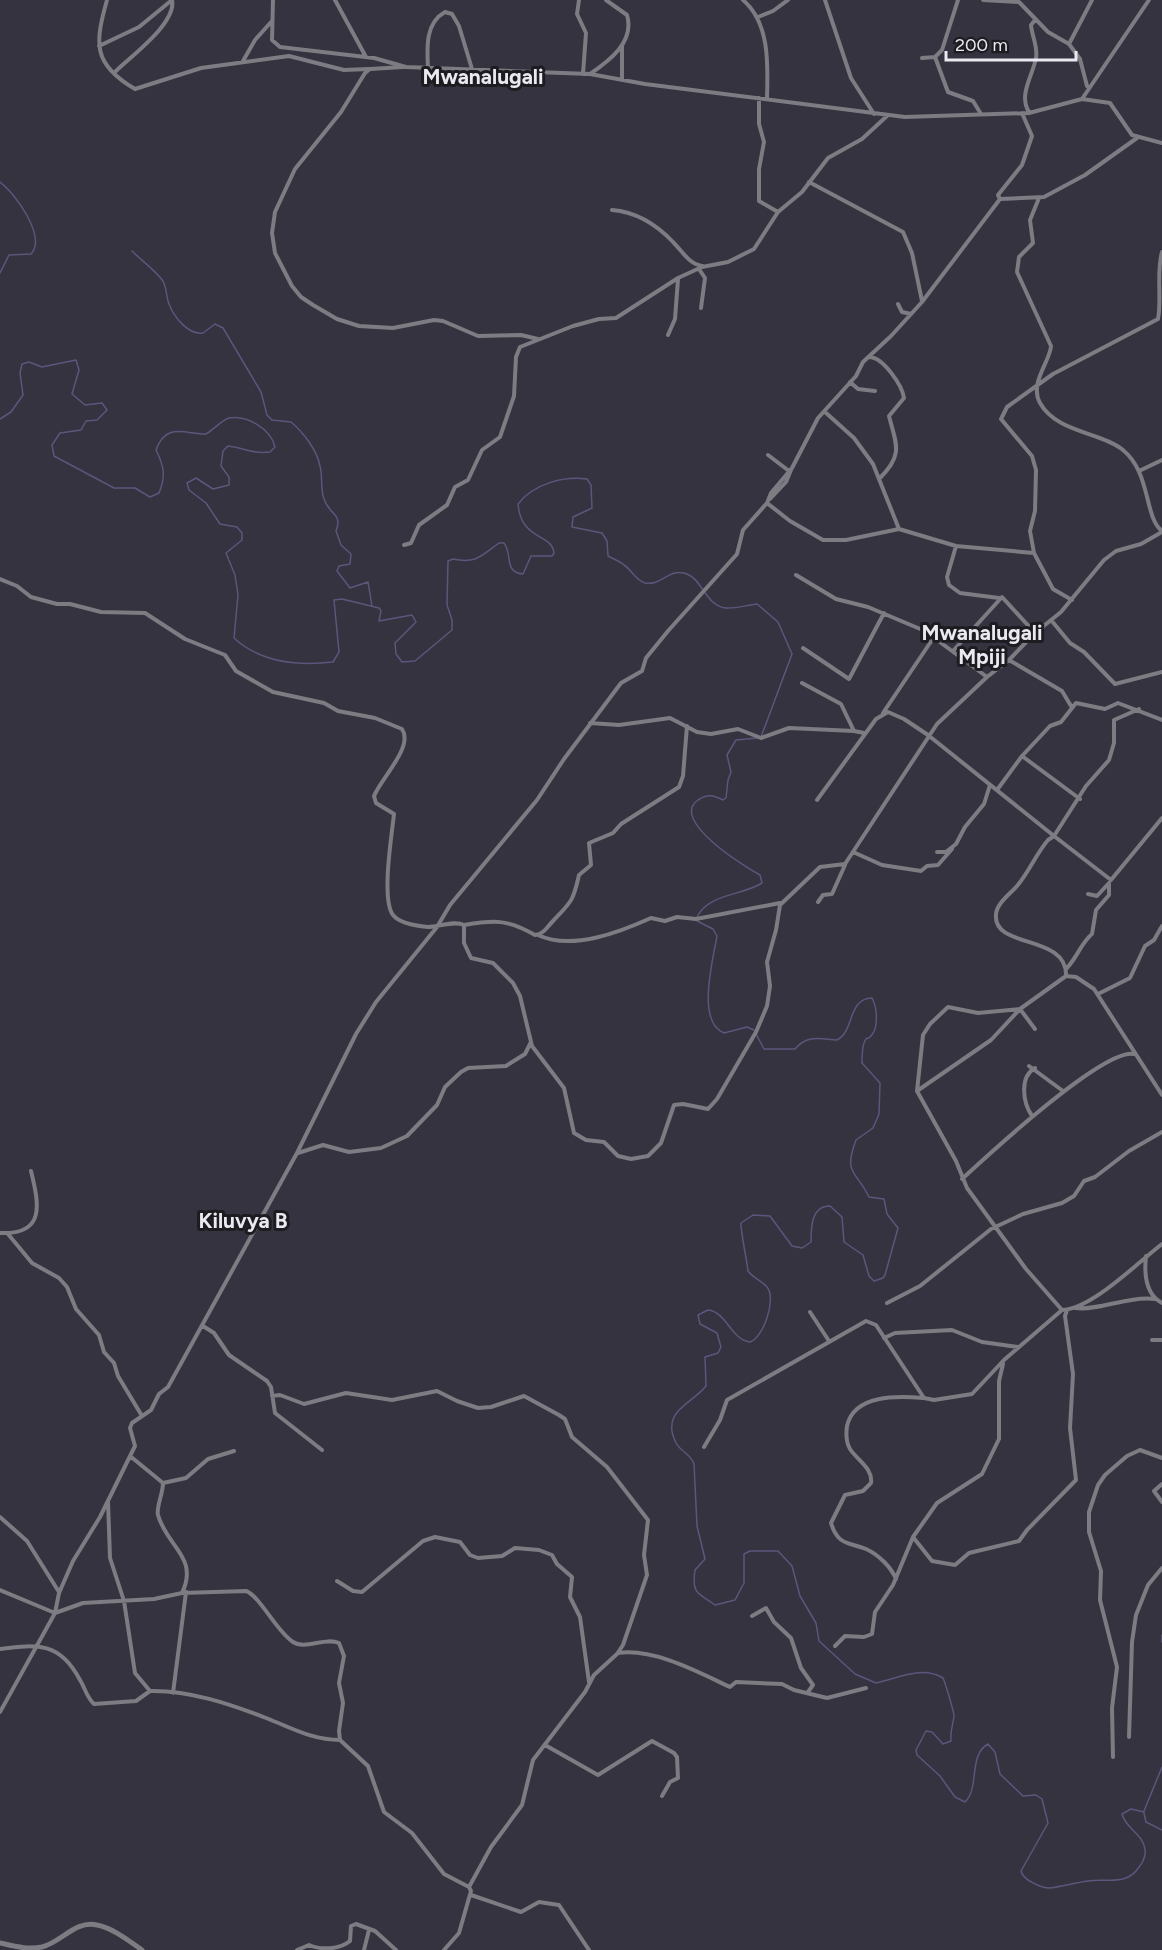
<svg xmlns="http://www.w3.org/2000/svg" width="1162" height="1950" viewBox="0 0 1162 1950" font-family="Figtree,sans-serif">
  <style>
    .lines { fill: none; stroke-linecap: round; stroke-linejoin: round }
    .stream { stroke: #5e557d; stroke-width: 1.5 }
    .minor { stroke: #7c7c82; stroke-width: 4 }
    .tertiary { stroke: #7c7c82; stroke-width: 5 }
    .labels { text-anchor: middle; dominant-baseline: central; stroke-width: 6; stroke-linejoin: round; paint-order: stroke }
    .quarter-label { font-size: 21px; font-weight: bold; fill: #eae9f1; stroke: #1c1c21 }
  </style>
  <rect width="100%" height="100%" fill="#34333f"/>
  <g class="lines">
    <path class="stream" d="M 0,182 C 15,193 47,237 31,254 L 9,255 L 0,273
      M 132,251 C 142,261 155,270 163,281 C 167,289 166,296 169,304 C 174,317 188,335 203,333 L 215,324 L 223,328 L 261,392 L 267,415 L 272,420 L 291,422 C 303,432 317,450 320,466 C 323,477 320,488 324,499 C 329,515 343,513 336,531 L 341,545 L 351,554 L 350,564 L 339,566 L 337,571 L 350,588 L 368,582 L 372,606
      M 0,419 L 11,412 L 23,395 L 20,373 L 22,364 L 29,362 L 42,367 L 76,360 L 79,370 L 72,394 L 85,405 L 102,403 L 107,410 L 97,420 L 86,421 L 81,430 L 60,433 L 52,445 L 54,456 L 114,488 L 135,488 L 150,497 L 159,493 C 166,476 164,466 156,450 C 166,422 185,434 206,434 C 213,430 222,420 229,418 C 247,415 271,429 275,447 L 270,452 C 251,454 246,448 228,446 L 223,451 L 221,466 L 229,477 L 229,485 L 213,489 L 196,478 L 187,483 L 189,490 L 206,503 L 220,524 L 237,527 L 242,533 L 242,540 L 226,553 L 235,575 L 238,595 L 234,638 C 260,662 298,666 333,662 L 339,652 L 334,600 L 342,599 L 379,608 L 381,611 L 379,621 L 412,615 L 416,622 L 395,643 L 396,654 L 402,662 L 415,661 L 452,630 L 452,620 L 447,605 L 448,561 L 453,559 C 476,564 481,556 499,543 L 504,543 C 513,554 503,572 523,574 L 531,556 L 552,556 L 554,553 C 552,533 521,541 518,504 C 533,484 563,476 587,479 L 591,485 L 592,508 L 573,517 L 572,527 L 602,533 L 607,541 L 608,556 C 613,559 620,561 624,565 C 632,570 635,580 645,583 C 661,586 669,569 684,573 C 703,578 704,604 725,608 C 735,609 747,605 757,604 L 778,622 L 792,654 L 761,737
      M 697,917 C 709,893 742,896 762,883 L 760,875 C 745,867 669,820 698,800 C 709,793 714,796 723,800 L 726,798 L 728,780 L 731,772 L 727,755 L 736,740 L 757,738
      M 697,921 L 713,929 L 717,936 C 713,960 696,1022 724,1033 L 747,1027 L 754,1030
      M 756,1034 L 764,1049 L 795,1049 C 808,1034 820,1039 837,1040 C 855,1031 847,999 872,998 C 877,1007 879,1028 871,1036 C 865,1042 868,1034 864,1043 C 862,1049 862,1056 862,1063 L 880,1083 L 879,1114 L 873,1128 L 856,1140 C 843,1175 856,1170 869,1197 L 884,1199 L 887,1214 L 898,1228 L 885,1275 L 883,1278 L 874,1281 L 869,1276 L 863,1255 L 844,1242 L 842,1217 L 830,1206 C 811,1206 811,1228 811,1242 L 802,1248 L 792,1246 L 770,1216 L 753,1215 L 741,1223 C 740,1228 747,1261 748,1271 C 753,1278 761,1280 767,1287 C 777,1299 763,1338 750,1342 C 730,1339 727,1312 708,1310 L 698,1315 L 700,1324 L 717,1333 L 721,1347 L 718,1353 L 705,1357 L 706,1386 C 692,1404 660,1411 676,1443 C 681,1452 691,1454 694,1464 L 697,1526 L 705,1559 L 695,1570 C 691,1596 700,1593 715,1605 L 735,1600 L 744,1583 L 744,1554 L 750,1551 L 778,1551 L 792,1566 L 800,1596 L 816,1623 L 819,1641 L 855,1674 L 876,1683 C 897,1679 921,1665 943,1678 C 945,1682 954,1712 954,1716 C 953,1725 950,1731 951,1741 L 943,1744 L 932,1732 L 926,1731 L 916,1750 L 917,1755 L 940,1776 L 955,1797 L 965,1802 C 980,1788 968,1755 988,1744 L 995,1752 L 1000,1774 L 1023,1796 L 1036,1795 L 1042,1799 L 1048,1823 L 1021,1871 C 1023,1880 1041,1888 1050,1888 C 1063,1886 1075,1883 1088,1881 C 1107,1878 1127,1886 1139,1867 C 1143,1862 1146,1856 1145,1849 C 1143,1834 1125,1828 1122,1814 L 1131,1809 L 1144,1812
      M 1162,1635 L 1162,1642
      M 1144,1811 L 1162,1767
      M 1144,1813 L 1146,1822 L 1162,1830"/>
    <path class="minor" d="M 107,0 C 95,43 92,64 135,89 L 201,68 L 289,56 L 344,70 L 369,69
      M 273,0 L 272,40 L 280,47 L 374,58 L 406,67 L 590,74 L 645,84 L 905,117 L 1029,113 L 1082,99 L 1110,103 L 1132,135 L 1162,143
      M 335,0 L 366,57
      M 579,0 L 577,14 L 586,33 L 583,74
      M 743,0 C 770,23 768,65 767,98
      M 825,0 L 851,78 L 874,114
      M 983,0 L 1019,2 L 1048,32 L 1069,44
      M 758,17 L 773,11 L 788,0
      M 99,46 L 139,27 L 172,0
      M 935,57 L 948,92 L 973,101 L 981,114
      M 922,58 L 935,57 L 942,50 L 958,0
      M 243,61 L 255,40 L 272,21
      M 403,67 L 370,69 L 365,73 L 341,112 L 295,169 L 275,212 L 272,233 L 275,253 L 292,286 L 301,297 L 313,305 L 337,319 L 359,326 L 393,328 L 434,320 L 443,321 L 478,336 L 521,335 L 538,339
      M 428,68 C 427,48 425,23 445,12 L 452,14 L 459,26 L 472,69
      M 115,72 C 131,56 177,23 172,0
      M 590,74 C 609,61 635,42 627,15 L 606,0
      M 622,80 L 622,46
      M 1087,86 L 1080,59 L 1069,44 L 1092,0
      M 759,98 L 759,124 L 764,142 L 759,169 L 759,201 L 778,212
      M 1082,99 L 1149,0
      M 1029,112 C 1018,95 1033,75 1036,58 C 1038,46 1032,37 1031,25 L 1035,20
      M 809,182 L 903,232 L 912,253 L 922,301
      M 1039,198 L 1030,220 L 1033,243 L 1019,257 L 1017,272 L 1051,346 C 1050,362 1029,383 1040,403 C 1057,433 1101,432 1123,450 C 1151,473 1144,517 1162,531
      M 1000,199 L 998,195 L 1022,165 L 1032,136 L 1022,113
      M 612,210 C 637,212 656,224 673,242 C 682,251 689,264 702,266
      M 699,269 L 705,278 L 701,308
      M 898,304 L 902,312 L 911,314
      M 668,335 L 675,319 L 678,279
      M 869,357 C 883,357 902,385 904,398 L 889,416 C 896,444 904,454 880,478
      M 850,382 L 858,389 L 875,391
      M 825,412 L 854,438 L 873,464 L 899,529
      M 768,455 L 789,471
      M 1139,471 L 1162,460
      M 770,499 L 786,482 L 791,470
      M 767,503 L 790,521 L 823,540 L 846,540 L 899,529 L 956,546 L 1034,553
      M 404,545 L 411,543 L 419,525 L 447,505 L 455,487 L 468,480 L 482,450 L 500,437 L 514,396 L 516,357 L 520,347 L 573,326 L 599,319 L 616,318 L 678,278 L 702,267 L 728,262 L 754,249 L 778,212 L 802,192 L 828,158 L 862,139 L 887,116
      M 956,546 L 947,577 L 949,585 L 960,593 L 999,598
      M 796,575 L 836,599 L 868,607 L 925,631 L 987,677
      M 0,579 L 17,586 L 31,597 L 57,604 L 70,604 L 101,612 L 145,613 L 185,639 L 225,655 L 236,671 L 273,692 L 324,703 L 338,711 L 375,718 L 402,729 C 414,747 381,778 374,796 L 376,803 L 394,814 C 392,834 381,899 393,915 C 400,924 417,926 428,927 C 438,927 455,920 464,925 L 464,943 L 471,958 L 493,963 L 513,983 L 520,996 L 532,1046 L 564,1088 L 574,1133 L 586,1140 L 604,1142 L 618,1156 L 631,1159 L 648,1156 L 661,1143 L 674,1105 L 683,1104 L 708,1109 L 717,1099 L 756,1032 L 767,1006 L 770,986 L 767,962 L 776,930 L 780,905 L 820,867 L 845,864 L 937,724 L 987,677 L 1009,660 L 1035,633 L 1061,612 L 1104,560 L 1116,551 L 1141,544 L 1162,532
      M 1072,600 L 1053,589 L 1034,553 L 1030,531 L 1035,511 L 1036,470 L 1032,456 L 1001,419 L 1007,407 L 1053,374 L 1158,319 C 1162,299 1156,273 1162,252
      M 1051,620 L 1070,643 L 1084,652 L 1115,684 L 1162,672
      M 803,648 L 849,679 L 884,613
      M 953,651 L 1002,597 L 1035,633
      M 1009,660 L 1062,691 L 1071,706
      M 802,683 L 841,704 L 854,731 L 864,733
      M 883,713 L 934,637
      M 590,723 L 619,725 L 670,718 L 697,732 L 711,734 L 738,729 L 761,738 L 789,728 L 854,731
      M 1022,756 L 1080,799
      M 997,790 L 1022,756 L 1050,726 L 1061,722 L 1076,703 L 1105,709 L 1118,703 L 1162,720
      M 817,800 L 876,719 L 888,712 L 904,719 L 928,735 L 1054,836 L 1086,786 L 1109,760 L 1114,743 L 1114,720 L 1139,709
      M 853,852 L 882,865 L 921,871 L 927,866 L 938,865 L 952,849
      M 937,852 L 946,852 L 956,844 L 965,827 L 984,804 L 990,785
      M 1088,894 L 1097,896 L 1109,883
      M 818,902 L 823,895 L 832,894 L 845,865
      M 464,925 C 494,920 507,919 535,935 C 544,934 547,927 553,921 C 571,902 573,902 579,875 L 591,865 L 589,843 L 613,833 L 621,824 L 679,787 L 683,776 L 687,726
      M 538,935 C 572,951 620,932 651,918 L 665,921 L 677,917 L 696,919 L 780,903
      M 1066,969 C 1077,958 1081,943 1092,934 L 1096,910 L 1109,895 L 1109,884
      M 1066,976 L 1076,977 L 1094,989 L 1162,1095
      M 1098,994 L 1130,978 L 1145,946 L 1154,940 L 1162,926
      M 1029,1066 L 1063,1091
      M 917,1091 L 923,1035 L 930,1024 L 948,1007 L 978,1013 L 1020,1009 L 1035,1029
      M 1032,1116 C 1023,1103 1019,1077 1035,1068
      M 298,1153 L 323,1145 L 349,1152 L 381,1148 L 407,1136 L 437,1105 L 445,1087 L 461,1072 L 468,1068 L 506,1066 L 525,1054 L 531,1042
      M 962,1179 C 988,1155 1104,1048 1134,1054
      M 0,1233 C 46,1235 39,1204 31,1171
      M 8,1234 L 32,1263 L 59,1278 L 67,1287 L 76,1309 L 99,1335 L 104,1352 L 114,1363 L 118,1376 L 142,1416
      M 1146,1256 C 1144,1274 1145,1294 1162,1303
      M 887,1303 L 920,1286 L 991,1229 L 1023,1214 L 1062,1203 L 1074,1196 L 1084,1181 L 1095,1177 L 1129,1151 L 1162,1132
      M 1075,1308 C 1099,1311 1126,1296 1155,1299
      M 1062,1310 L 1026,1269 L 967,1188 L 956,1161 L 917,1091 L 991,1040 L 1020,1009 L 1066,976 C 1068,934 993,949 996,915 C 996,904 1010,894 1017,886 C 1029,872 1036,854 1048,840 L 1054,836 L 1111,880 L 1162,818
      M 810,1312 L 829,1341
      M 203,1326 L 214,1333 L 229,1355 L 267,1381 L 271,1387 L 275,1413 L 322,1450
      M 884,1338 L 895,1333 L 952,1330 L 982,1342 L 1018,1347
      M 1152,1340 L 1162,1340
      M 272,1396 L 280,1395 L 304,1404 L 346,1393 L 392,1400 L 437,1391 L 457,1401 L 478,1408 L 491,1407 L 524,1396 L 559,1415 L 565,1419 L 572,1437 L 607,1467 L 648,1520 L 644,1555 L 647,1575 L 623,1645 L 617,1654 L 594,1675 L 585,1692 L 533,1760 L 522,1805 L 491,1847 L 469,1887
      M 704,1447 L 720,1420 L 727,1400 L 866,1321 L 876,1325 L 924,1398 L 934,1400 L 972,1394 L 1004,1360 L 1062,1310 C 1092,1309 1137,1263 1162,1244
      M 130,1456 L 163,1483 L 186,1478 L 208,1459 L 234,1451
      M 163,1483 C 163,1494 156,1507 158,1515 C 167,1547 199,1557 182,1593
      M 1162,1484 L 1154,1491 L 1162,1502
      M 108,1501 L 110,1558 L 124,1601 L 135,1673 L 150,1691
      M 0,1517 L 27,1541 L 59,1592
      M 913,1537 L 932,1561 L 955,1565 L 969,1553 L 1019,1541 L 1027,1530 L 1076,1480 L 1070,1428 L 1073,1374 L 1065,1316 L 1067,1310
      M 896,1579 C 891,1567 879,1555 866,1549 C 849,1542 838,1546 831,1523 L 845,1495 L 863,1491 L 871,1483 C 873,1468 857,1460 850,1449 C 846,1442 846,1433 847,1426 C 854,1394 898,1396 923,1398
      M 337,1581 L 353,1591 L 362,1592 L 423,1541 L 435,1537 L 460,1542 L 470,1555 L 478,1558 L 502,1556 L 515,1548 L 539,1550 L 552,1555 L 557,1564 L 572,1577 L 570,1597 L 580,1617 L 589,1682
      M 0,1590 L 55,1613 L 83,1603 L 154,1599 L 182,1593 L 246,1591 C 260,1596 276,1631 293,1642 C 305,1650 325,1637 339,1643 L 344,1656 L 339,1683 L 343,1703 L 339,1731 L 340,1740 L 368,1766 L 384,1812 L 412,1833 L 444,1874 L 469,1887 L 471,1891 L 459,1933 L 444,1950
      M 752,1616 L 766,1608 L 774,1622 L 791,1638 L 801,1668 L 813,1685 L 808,1692
      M 835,1646 L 845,1636 L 864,1637 L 872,1634 L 875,1612 L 893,1585 L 913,1537 L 937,1503 L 982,1474 L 999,1439 L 999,1381 L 1003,1364
      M 0,1649 C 38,1644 60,1642 80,1680 C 85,1688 87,1698 94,1704 L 136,1701 L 150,1691 C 189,1690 230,1704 266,1718 C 292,1728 312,1740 340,1740
      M 618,1653 C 654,1648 698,1672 730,1687 L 736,1682 L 782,1684 L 794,1690 L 827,1698 L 866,1688
      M 173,1693 L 186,1592
      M 0,1712 L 55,1613 L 59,1593 L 73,1561 L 100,1517 L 135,1446 L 130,1428 L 132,1423 L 151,1410 L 159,1394 L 168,1387 L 297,1153 L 356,1034 L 376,1002 L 437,927 L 450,905 L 537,800 L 564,759 L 621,683 L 642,671 L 646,658 L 668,631 L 737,554 L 743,530 L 767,503 L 771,493 L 792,468 L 818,418 L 856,376 L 863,362 L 891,336 L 922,302 L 1000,199 L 1044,197 L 1085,175 L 1137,138
      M 1129,1737 L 1132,1642 L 1136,1615 L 1148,1585 L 1162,1568
      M 545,1745 L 598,1775 L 652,1741 L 674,1753 L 677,1757 L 678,1778 L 670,1782 L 662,1796
      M 1113,1757 L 1112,1708 L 1117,1667 L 1100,1600 L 1101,1571 L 1089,1532 L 1089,1512 L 1098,1485 L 1105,1475 L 1127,1456 L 1140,1450 L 1162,1458
      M 471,1895 L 521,1912 L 539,1902 L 559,1905 L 589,1950
      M 297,1950 L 309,1945 C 321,1950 339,1950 350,1941 L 351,1926 L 356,1924 L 375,1931 L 396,1950
      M 364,1950 L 369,1930"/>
    <path class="tertiary" d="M 0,1943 C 14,1946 27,1950 42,1947 C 62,1942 75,1920 97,1925 C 113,1928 129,1941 142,1950"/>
  </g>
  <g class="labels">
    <g class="quarter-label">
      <text x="483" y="76">Mwanalugali</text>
      <text x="982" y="632">Mwanalugali<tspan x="982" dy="24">Mpiji</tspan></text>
      <text x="243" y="1220">Kiluvya B</text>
    </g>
  </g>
  <path d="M946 51v9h130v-9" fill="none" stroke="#eae9f1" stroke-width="3"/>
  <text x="955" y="51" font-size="18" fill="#eae9f1" stroke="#1c1c21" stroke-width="4.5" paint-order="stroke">200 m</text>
</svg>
